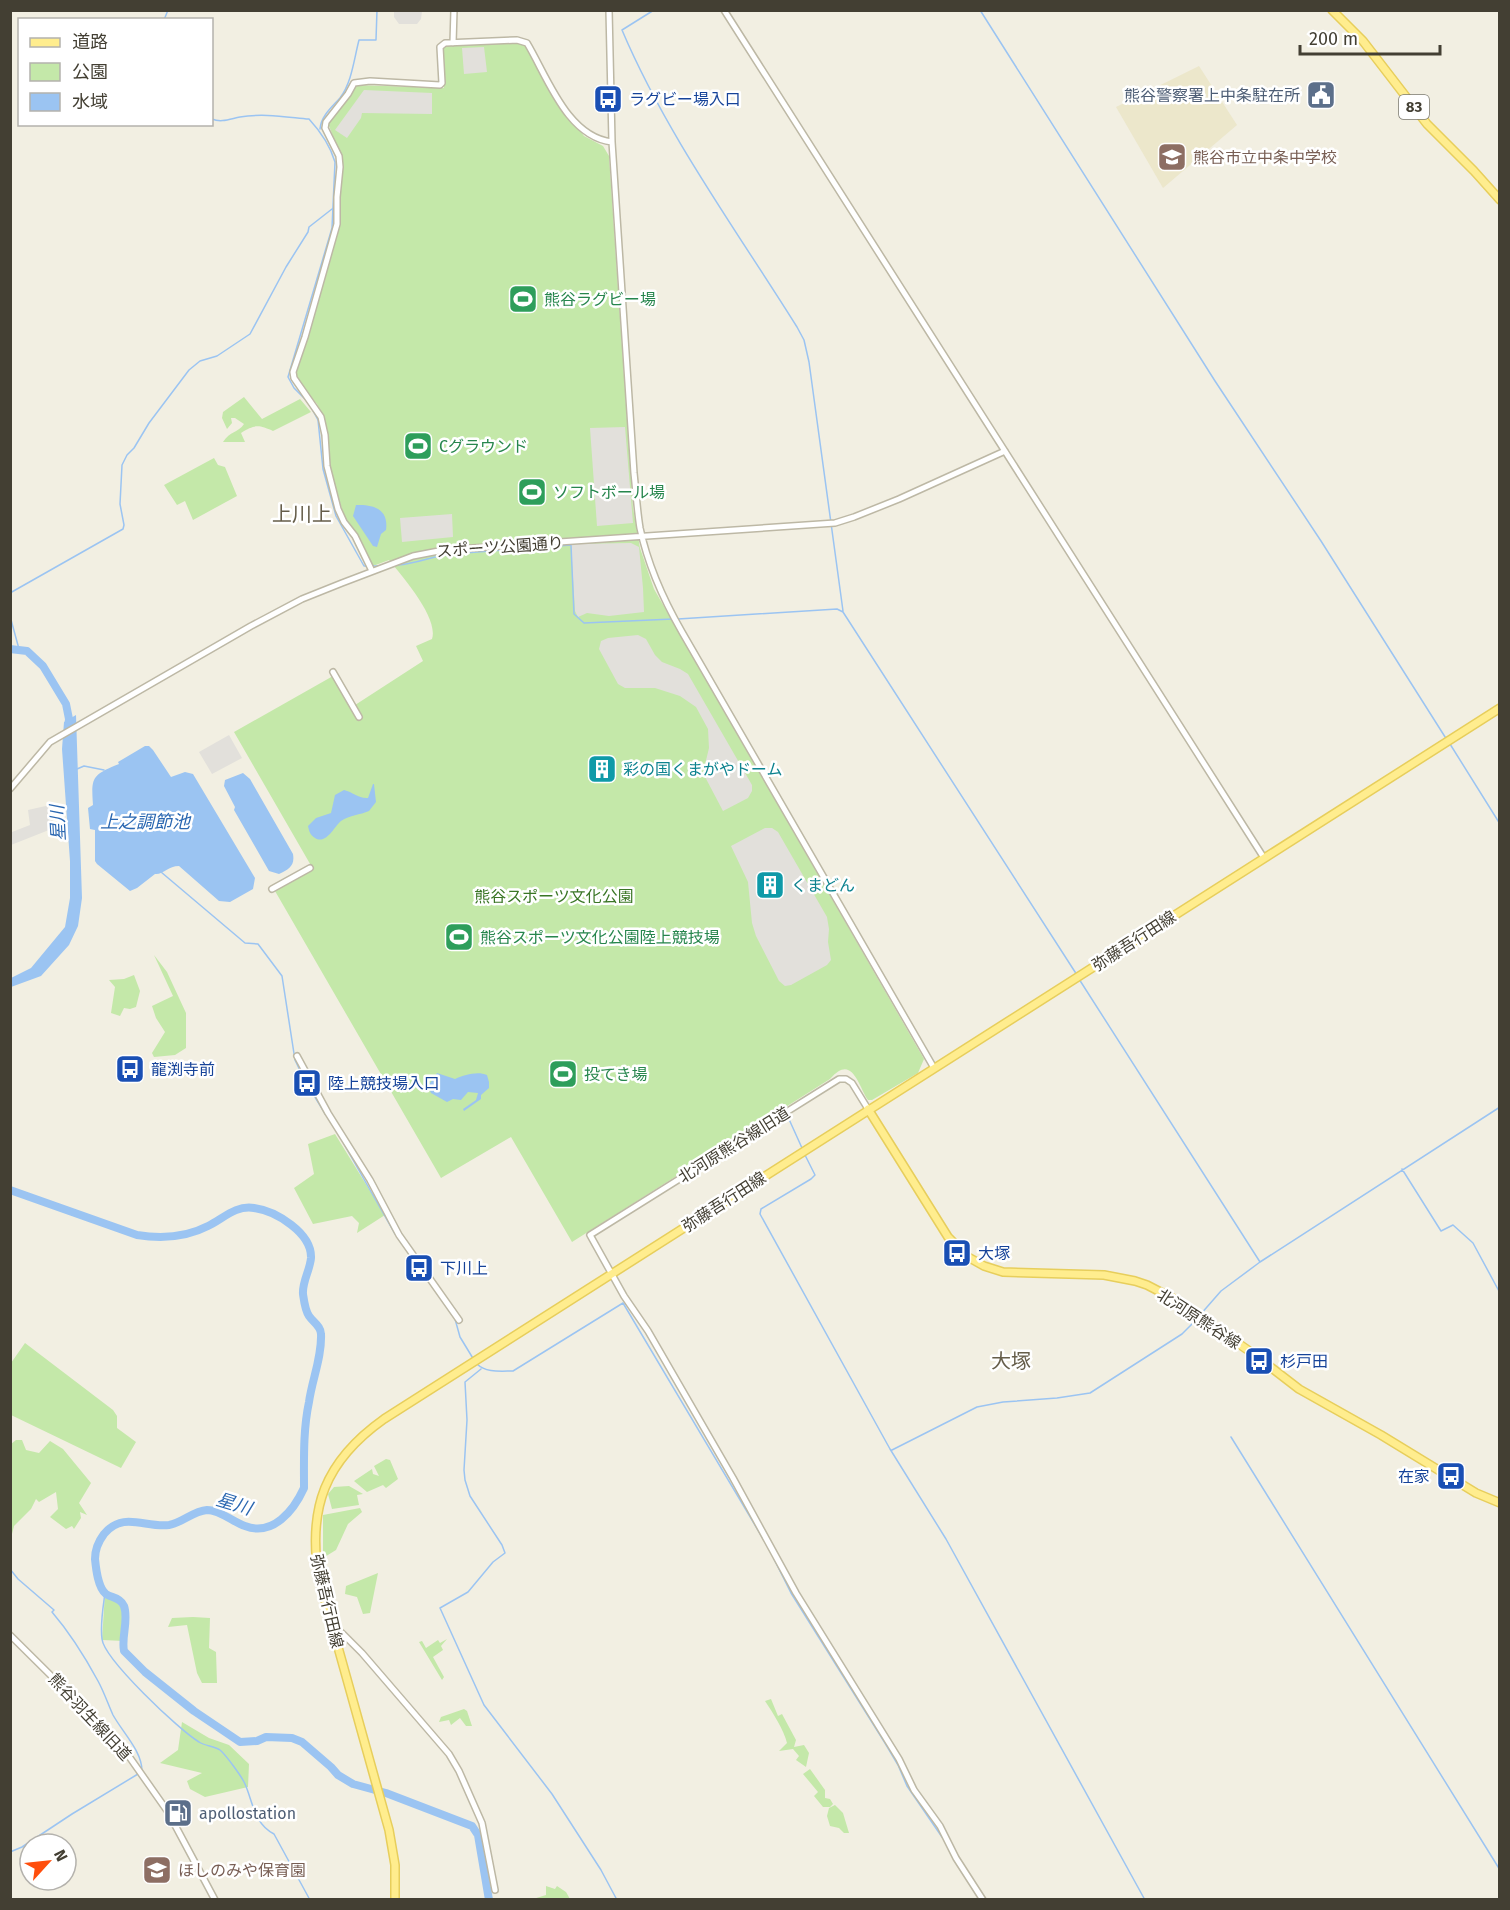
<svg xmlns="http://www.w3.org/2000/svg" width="1510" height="1910" viewBox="0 0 1510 1910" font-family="'Fira Sans','Noto Sans JP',sans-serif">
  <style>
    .education { fill: #ece7cb }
    .green { fill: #c4e8a9 }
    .parking { fill: #e2e0db }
    .water { fill: #9bc4f2 }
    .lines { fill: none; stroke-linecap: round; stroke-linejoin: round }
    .stream { stroke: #9bc4f2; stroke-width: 1.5 }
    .river { stroke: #9bc4f2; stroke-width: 8 }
    .minor-casing { stroke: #bdb8a5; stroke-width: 8 }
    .major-casing { stroke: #e7ce5c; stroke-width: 10 }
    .minor { stroke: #fff; stroke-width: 5 }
    .major { stroke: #ffed8e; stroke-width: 7 }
    .labels { text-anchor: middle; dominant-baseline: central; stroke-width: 5; stroke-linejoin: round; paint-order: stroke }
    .shield { fill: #fff; stroke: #7b7970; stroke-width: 1.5 }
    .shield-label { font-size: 15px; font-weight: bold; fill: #433f33 }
    .service-label { font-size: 16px; fill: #4e5e75; stroke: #fff; text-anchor: end }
    .transit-label { font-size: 16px; fill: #164399; stroke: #fff; text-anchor: start }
    .education-label { font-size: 16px; fill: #785e54; stroke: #fff; text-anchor: start }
    .leisure-label { font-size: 16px; fill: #27864d; stroke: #fff; text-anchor: start }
    .street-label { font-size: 16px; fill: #433f33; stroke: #fff }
    .culture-label { font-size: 16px; fill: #0d838f; stroke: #fff; text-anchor: start }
    .park-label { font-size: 16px; fill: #3a7625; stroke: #fff }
    .water-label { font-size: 18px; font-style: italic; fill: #2a67b1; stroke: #fff }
    .quarter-label { font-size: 20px; fill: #665e4a; stroke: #fff }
  </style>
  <rect width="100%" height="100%" fill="#f2efe2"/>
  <path class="education" d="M 1199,66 L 1237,125 L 1163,188 L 1116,107 Z"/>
  <path class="green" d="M 516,42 L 527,46 L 548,88 L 584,136 L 603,146 L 609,156 L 633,508 L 640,548 L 654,589 L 924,1059 L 918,1073 L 872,1100 L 868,1100 C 858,1085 852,1053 830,1079 L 572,1242 L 511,1137 L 441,1178 L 275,891 L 313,869 L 234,732 L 333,676 L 352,707 L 423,661 L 416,646 L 432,639 C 439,618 402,576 389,560 L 373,566 L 359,538 L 344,516 L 328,462 L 323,416 L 317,404 L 298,381 L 296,370 L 335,243 L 343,163 L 328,123 L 353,92 L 356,85 L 444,88 L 442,63 L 443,47 L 447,45 Z
    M 244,397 L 262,419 L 300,399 L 311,412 L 273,431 C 259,425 255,424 241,433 L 245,442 L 223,442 C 230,431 238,433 244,424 L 235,418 L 231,418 L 232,423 L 227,429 L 222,418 L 223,412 Z
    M 214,458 L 218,465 L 225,467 L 237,496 L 193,520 L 185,501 L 177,505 L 164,485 Z
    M 154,955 L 167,972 L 186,1013 L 186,1048 L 175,1055 L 154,1057 L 152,1053 L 165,1032 L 156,1018 L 152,1006 L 173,996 Z
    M 134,975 L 140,991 L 136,1007 L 130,1009 L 124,1008 L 120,1016 L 111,1013 L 115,987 L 109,980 L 124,979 Z
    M 335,1134 L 385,1215 L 357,1233 L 359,1223 L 352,1216 L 313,1224 L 294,1188 L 314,1174 L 308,1144 Z
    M 25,1343 L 113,1410 L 117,1416 L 117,1428 L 136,1442 L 121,1468 L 11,1415 L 11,1363 Z
    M 16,1440 L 22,1440 L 26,1450 L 39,1453 L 50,1441 L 63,1449 L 91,1483 L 79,1503 L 87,1515 L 80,1512 L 81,1518 L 74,1529 L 72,1526 L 66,1529 L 50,1517 L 58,1509 L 56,1492 L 39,1502 L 36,1499 L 31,1509 L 14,1526 L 11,1538 L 11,1444 Z
    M 386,1459 L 390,1460 L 398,1479 L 386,1488 L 383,1485 L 367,1492 L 354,1481 L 372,1469 L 373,1474 L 379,1476 L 374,1466 Z
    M 349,1486 L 363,1494 L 357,1495 L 359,1505 L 332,1509 L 328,1494 L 334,1487 Z
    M 360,1508 L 362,1512 L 348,1524 L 336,1550 L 323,1558 L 323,1515 Z
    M 378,1573 L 370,1613 L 363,1614 L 357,1597 L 345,1594 L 346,1586 Z
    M 105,1593 L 122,1601 L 125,1608 L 124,1641 L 102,1640 Z
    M 193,1617 L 210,1618 L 209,1648 L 216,1652 L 217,1683 L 202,1683 L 197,1673 L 187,1625 L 168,1627 L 172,1618 Z
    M 447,1639 L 441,1646 L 443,1650 L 433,1657 L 444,1677 L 442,1680 L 419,1642 L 422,1641 L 426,1648 L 438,1640 L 440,1643 Z
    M 771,1699 L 778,1716 L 782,1714 L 796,1740 L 794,1747 L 804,1745 L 809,1753 L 806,1767 L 796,1760 L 799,1756 L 793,1749 L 779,1751 L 787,1743 C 784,1730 773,1713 765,1701 Z
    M 464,1709 L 467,1711 L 472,1726 L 466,1726 L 460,1718 L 451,1725 L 449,1720 L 439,1722 L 441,1717 Z
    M 182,1722 L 209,1738 L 229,1745 L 249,1764 L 248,1787 L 205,1797 L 190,1789 L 187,1781 L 202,1773 L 160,1763 L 178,1750 Z
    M 810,1769 L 825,1790 L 825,1798 L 830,1799 L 833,1804 L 830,1807 L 823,1807 L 814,1796 L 818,1792 L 803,1774 Z
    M 835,1805 L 843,1813 L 849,1833 L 844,1833 L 839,1828 L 830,1826 L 827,1816 L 829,1808 Z
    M 546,1886 L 555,1889 L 557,1886 L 566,1892 L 570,1899 L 533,1899 L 546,1895 Z"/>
  <path class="parking" d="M 394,11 L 422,11 L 421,19 L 417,24 L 399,24 L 394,17 Z
    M 484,47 L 487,72 L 464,74 L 462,48 Z
    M 364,90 L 432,93 L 432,114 L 362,113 L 361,118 L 347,138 L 335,130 Z
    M 625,427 L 633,523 L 597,526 L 590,428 Z
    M 452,514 L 453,537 L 402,542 L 400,518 Z
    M 631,543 L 639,547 L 643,588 L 644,612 L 609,616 L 587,613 L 578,617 L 575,611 L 571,544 Z
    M 638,635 L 646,639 L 655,655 L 662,662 L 680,669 L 688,674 L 752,785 L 752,791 L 748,798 L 723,811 L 703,773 L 709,748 L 708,729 L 696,707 L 680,696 L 655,688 L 625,688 L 618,684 L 599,649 L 601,641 L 608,638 Z
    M 229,735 L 242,758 L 212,774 L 199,752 Z
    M 50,805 L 54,828 L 11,845 L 11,830 L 12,832 L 30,825 L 28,810 Z
    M 765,828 L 772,828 L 778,832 L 827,917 L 829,929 L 828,942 L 831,960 L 827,965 L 791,985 L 785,986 L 779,981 L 756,936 L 752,923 L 748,882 L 731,846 Z"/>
  <path class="water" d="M 356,505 C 373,504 389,509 386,530 L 381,534 L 377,547 L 373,546 L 353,516 Z
    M 76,715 L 82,898 L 78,926 L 69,945 L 41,976 L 11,987 L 11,978 L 31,968 L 65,927 L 70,898 L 70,861 L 62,749 L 64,722 Z
    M 145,746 L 149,746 L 153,750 L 171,777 L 185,772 L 193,774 L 255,878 L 253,889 L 230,902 L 219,901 L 179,866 C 168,866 163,875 155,874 L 137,888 L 130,891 L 97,864 L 95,861 L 95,830 L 90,829 L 88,808 L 93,805 C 91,777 92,775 119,764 L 118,762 Z
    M 243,773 L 250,779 L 293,854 C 295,866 289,869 279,874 L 269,871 L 234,810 L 235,807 L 224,786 L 225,780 Z
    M 373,784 L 374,784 L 376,802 L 369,811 C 360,815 350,815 341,821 C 334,827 326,845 315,838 C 310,835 309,831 308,826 L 316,818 L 331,813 L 335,795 L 344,790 C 353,792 359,799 368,798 Z
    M 437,1073 L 455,1079 C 465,1075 477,1071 487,1075 L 489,1082 L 489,1088 L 481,1095 L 481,1099 L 464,1111 L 463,1109 L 476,1100 L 478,1093 L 468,1092 L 461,1100 L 453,1099 L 447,1102 L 431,1093 L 428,1086 Z"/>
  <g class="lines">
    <path class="stream" d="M 654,10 L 622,30 C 666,134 737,231 797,327 L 804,340 L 809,362 L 843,611
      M 980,10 L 1215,381 L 1321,541 L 1447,740
      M 164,20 L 168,10
      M 212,119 C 221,123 230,119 240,117 C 263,113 286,117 309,119 C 321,132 330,145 335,162 L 332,228 L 288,377 L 294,388 L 309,403
      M 320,129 C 321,116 332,107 340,98 C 352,82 354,59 359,40 L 376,40 L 377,10
      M 311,407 L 318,420 L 323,469 L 336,516 L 364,566 L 381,566
      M 398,565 C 416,564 432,556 451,554 L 571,545 L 574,614 L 584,623 L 673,619
      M 10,593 L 123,529 L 124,525 L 120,504 L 122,465 L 127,455 L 134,448 L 149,423 L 189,370 L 200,361 L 217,356 L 250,334 L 286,267 L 308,232 L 309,227 L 332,209
      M 10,616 L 19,649
      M 678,619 L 837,609 L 843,612 L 1077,975
      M 1450,744 L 1500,824
      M 77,769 L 84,766 L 104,770
      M 161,872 L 245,943 L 258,944 L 282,976 L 295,1060 L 305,1081 L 326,1115
      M 1079,979 L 1260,1262
      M 788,1117 L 802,1148
      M 344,1144 L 395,1234
      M 804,1153 L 815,1175 L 811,1179 L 761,1209 L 760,1214 L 890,1449 L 946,1539 L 1145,1900
      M 1402,1169 L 1441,1231 L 1453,1225 L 1473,1243 L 1500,1293
      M 398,1238 L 444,1303
      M 1200,1315 L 1221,1291 L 1260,1262 L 1500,1107
      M 455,1319 L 460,1337 L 474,1360
      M 477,1364 C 486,1373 501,1371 513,1371 L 623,1303 L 771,1552
      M 481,1369 L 465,1382 L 467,1420 L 464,1470 L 465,1480 L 470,1496 L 502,1545 L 505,1553 L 493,1562 L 468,1592 L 440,1608 L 484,1705 L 552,1794 L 601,1870 L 617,1900
      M 1231,1437 L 1500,1870
      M 892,1450 L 977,1407 L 1003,1402 L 1057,1398 L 1090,1393 L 1182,1334 L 1197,1319
      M 774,1559 L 791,1593 L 885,1743 L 898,1765 L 907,1786 L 942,1837
      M 10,1569 L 18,1579 L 54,1610 L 52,1612 C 70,1633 85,1657 98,1681 C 104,1692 108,1704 113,1715 C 123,1733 142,1751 142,1771
      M 105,1593 C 103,1608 100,1624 102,1639 C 104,1659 179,1730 199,1742 C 205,1746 214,1746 220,1750 C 226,1755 242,1777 245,1784 C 253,1802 254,1824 274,1834 L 310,1900
      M 10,1852 L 22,1847 L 72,1814 L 138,1774"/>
    <path class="river" d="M 10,649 L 27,651 L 43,666 L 66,704 L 69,719 L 68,729
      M 10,1190 L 137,1235 C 162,1239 185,1238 208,1226 C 223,1219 235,1205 254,1208 C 276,1211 312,1233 311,1258 C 310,1270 302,1282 303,1294 C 304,1301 305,1310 309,1316 C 313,1322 321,1326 321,1334 C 322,1357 312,1380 309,1402 C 303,1430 304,1459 304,1488 C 294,1510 273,1537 245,1526 C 233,1522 220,1510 207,1510 C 193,1511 182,1523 169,1525 C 145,1528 123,1511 104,1534 C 98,1542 95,1549 95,1559 C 96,1569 98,1588 106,1594 C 112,1598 121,1598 124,1606 C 129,1620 121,1637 124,1651 L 145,1672 L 194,1711 L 240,1742 L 257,1741 L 266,1737 L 292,1738 L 302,1742 L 331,1767 L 338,1775 L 353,1784 L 386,1793 L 472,1826 L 478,1835 L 489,1900"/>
    <g class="minor-casing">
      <path id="minor" d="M 609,10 L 612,142 L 634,473 C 636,491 637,510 640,528 C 648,566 663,599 682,632 L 934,1068
        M 724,10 L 1264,858
        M 453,43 L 454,10
        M 372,571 L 355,536 L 344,522 L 338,509 L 327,466 L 325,435 L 321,417 L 294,378 L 293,372 L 305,337 L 337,224 L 337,197 L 340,167 L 339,156 L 325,128 L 326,122 L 348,94 L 354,83 L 370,81 L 440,85 L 442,83 L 440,47 L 445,43 L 517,40 L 527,43 C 547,76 567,137 612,142
        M 333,672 L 359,717
        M 10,789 L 50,742 L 251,626 L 302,599 L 342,583 L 413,556 L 444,550 L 835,523 L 854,517 L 899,499 L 1005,451
        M 272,889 L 310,868
        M 297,1056 L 328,1113 L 370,1180 L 399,1235 L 459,1320
        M 868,1109 L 852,1083 L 846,1079 L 839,1079 L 590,1235 L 624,1296 L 648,1331 L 733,1478 L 796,1593 L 899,1759 L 914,1790 L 940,1826 L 956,1858 L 983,1900
        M 334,1631 L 342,1633 L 362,1653 L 449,1754 L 459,1771 L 482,1823 L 495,1890
        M 10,1635 L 121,1745 L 168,1812 L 215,1900"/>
    </g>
    <g class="major-casing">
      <path id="major" d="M 1332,10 L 1363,41 L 1427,124 L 1474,171 L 1500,200
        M 868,1109 L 948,1237 L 968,1257 L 984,1266 L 1003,1272 L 1104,1275 L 1135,1281 L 1147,1285 L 1174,1299 L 1255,1355 L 1299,1389 L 1381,1435 L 1476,1493 L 1500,1503
        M 395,1900 L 395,1865 L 389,1830 L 319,1579 C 307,1508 325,1461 384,1419 L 1500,708"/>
    </g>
    <use href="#minor" class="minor"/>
    <use href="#major" class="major"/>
  </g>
  <defs>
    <g id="civic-square" transform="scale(1.5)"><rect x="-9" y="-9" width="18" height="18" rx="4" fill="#5c6f8a" stroke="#fff"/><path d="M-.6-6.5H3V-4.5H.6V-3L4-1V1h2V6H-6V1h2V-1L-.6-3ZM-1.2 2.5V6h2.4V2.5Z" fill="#fff"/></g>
    <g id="bus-square" transform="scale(1.5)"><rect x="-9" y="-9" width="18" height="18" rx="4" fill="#1a4fb4" stroke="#fff"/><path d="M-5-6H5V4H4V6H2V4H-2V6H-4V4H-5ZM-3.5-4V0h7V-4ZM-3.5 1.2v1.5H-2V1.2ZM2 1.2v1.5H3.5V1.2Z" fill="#fff"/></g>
    <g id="school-square" transform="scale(1.5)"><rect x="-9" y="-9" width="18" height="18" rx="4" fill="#8d6e63" stroke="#fff"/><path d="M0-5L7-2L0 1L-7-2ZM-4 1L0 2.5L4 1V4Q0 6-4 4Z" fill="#fff"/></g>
    <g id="stadium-square" transform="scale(1.5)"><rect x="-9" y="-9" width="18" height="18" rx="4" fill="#2e9e5b" stroke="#fff"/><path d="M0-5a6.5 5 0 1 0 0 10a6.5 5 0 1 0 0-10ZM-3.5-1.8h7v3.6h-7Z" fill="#fff"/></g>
    <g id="building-square" transform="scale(1.5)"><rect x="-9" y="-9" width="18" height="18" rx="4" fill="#0f9aa8" stroke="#fff"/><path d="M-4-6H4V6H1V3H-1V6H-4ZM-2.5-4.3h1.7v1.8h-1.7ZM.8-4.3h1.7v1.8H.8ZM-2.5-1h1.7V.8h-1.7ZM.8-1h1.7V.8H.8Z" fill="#fff"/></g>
    <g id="fuel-square" transform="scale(1.5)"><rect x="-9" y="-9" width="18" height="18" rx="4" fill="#5c6f8a" stroke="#fff"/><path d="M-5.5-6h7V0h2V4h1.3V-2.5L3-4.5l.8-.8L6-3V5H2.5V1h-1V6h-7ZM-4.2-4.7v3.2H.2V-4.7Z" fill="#fff"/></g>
  </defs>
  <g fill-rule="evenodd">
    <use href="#civic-square" x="1321" y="95"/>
    <use href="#bus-square" x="608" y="99"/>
    <use href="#school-square" x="1172" y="157"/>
    <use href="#stadium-square" x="523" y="299"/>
    <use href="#stadium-square" x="418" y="446"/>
    <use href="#stadium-square" x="532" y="492"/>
    <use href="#building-square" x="602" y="769"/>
    <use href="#building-square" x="770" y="885"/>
    <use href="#stadium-square" x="459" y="937"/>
    <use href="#bus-square" x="130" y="1069"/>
    <use href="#stadium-square" x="563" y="1074"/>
    <use href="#bus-square" x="307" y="1083"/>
    <use href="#bus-square" x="957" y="1253"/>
    <use href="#bus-square" x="419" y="1268"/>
    <use href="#bus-square" x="1259" y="1361"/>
    <use href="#bus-square" x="1451" y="1476"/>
    <use href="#fuel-square" x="178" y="1813"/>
    <use href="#school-square" x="157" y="1870"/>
  </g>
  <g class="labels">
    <rect class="shield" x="1399" y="95" width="30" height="24" rx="4.5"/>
    <g class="shield-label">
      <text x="1414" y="107">83</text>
    </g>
    <g class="service-label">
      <text x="1300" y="95">熊谷警察署上中条駐在所</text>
      <text x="199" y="1813" text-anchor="start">apollostation</text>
    </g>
    <g class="transit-label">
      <text x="629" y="99">ラグビー場入口</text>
      <text x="151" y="1069">龍渕寺前</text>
      <text x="328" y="1083">陸上競技場入口</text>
      <text x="978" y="1253">大塚</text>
      <text x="440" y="1268">下川上</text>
      <text x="1280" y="1361">杉戸田</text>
      <text x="1430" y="1476" text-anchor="end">在家</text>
    </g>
    <g class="education-label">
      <text x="1193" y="157">熊谷市立中条中学校</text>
      <text x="178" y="1870">ほしのみや保育園</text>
    </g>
    <g class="leisure-label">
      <text x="544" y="299">熊谷ラグビー場</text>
      <text x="439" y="446">Cグラウンド</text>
      <text x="553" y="492">ソフトボール場</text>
      <text x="480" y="937">熊谷スポーツ文化公園陸上競技場</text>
      <text x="584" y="1074">投てき場</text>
    </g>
    <g class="street-label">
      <text transform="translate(500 547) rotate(-4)">スポーツ公園通り</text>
      <text transform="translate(1134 941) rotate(-33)">弥藤吾行田線</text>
      <text transform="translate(734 1145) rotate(-32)">北河原熊谷線旧道</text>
      <text transform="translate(724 1202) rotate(-33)">弥藤吾行田線</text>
      <text transform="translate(1199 1319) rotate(33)">北河原熊谷線</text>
      <text transform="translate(327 1601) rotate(77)">弥藤吾行田線</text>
      <text transform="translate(90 1717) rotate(47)">熊谷羽生線旧道</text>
    </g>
    <g class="culture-label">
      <text x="623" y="769">彩の国くまがやドーム</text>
      <text x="791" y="885">くまどん</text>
    </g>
    <g class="park-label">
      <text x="554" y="896">熊谷スポーツ文化公園</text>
    </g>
    <g class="water-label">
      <text x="145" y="822">上之調節池</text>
      <text transform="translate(58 823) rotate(-93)">星川</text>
      <text transform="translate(234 1504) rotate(17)">星川</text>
    </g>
    <g class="quarter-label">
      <text x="302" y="514">上川上</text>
      <text x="1011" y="1361">大塚</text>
    </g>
  </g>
  <rect width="1510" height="1910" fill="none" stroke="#433f33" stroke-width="24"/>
  <rect x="18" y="18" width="195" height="108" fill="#ffffff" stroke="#b4b2ad" stroke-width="1.5"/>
  <rect x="30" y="38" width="30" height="9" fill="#ffed8e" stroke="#b4b2ad" stroke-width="1.5"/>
  <text x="72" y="48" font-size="18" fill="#433f33">道路</text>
  <rect x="30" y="63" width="30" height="18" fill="#c4e8a9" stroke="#b4b2ad" stroke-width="1.5"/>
  <text x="72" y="78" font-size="18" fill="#433f33">公園</text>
  <rect x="30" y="93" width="30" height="18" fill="#9bc4f2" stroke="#b4b2ad" stroke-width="1.5"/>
  <text x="72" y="108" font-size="18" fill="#433f33">水域</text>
  <g transform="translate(48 1862) rotate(63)"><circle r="28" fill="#ffffff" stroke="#b4b2ad" stroke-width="1.5"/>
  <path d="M0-4.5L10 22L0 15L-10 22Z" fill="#ff4e0c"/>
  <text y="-9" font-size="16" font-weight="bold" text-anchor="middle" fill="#433f33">N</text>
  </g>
  <path d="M1300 45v9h140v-9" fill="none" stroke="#433f33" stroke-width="3"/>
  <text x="1309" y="45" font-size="18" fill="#433f33" stroke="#ffffff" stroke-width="4.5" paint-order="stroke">200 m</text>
</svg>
